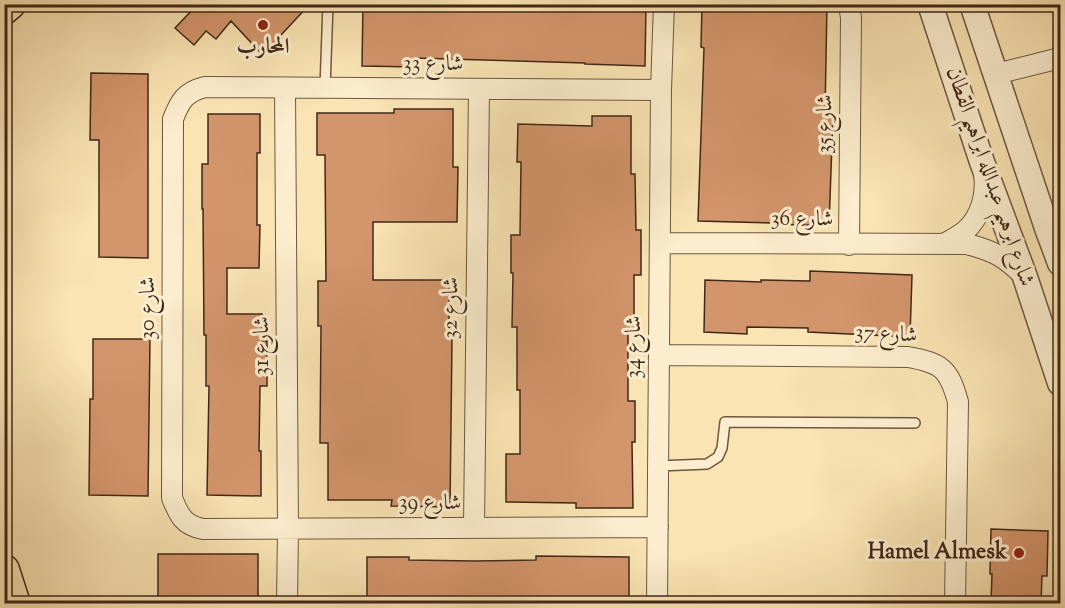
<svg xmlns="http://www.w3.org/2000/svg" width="1065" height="608" viewBox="0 0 1065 608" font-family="'Sorts Mill Goudy',Amiri,serif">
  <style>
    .building { fill: #d3956b; stroke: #402818; stroke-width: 1.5 }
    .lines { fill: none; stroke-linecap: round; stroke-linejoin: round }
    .service-casing { stroke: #6e573f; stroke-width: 12 }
    .minor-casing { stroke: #6e573f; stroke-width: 22 }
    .tertiary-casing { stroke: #6e573f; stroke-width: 27 }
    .primary-casing { stroke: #402818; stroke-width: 33 }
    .service { stroke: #fcedce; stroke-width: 9 }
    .minor { stroke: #fcedce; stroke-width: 20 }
    .tertiary { stroke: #fcedce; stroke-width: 24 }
    .primary { stroke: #fae4b3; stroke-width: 30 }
    .poi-dot { fill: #8f2418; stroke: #fcedce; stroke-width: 2 }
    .labels { text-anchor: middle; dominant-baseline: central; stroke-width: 6; stroke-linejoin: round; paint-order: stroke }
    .poi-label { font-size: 22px; font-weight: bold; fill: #402818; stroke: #fcedce }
    .street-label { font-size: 22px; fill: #402818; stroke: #fcedce }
  </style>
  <rect width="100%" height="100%" fill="#fae4b3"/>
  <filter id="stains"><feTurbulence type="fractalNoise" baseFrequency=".00333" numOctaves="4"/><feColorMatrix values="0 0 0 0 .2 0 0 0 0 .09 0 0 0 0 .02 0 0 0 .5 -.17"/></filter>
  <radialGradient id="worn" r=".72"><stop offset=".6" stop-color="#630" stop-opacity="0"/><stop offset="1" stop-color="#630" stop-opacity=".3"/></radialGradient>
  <path class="building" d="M 198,4 L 310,4 L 266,51 L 259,51 L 231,21 L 216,39 L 206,31 L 194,45 L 175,28 Z
    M 363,4 L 646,4 L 645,66 L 585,64 L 585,63 L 415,58 L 415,67 L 362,66 Z
    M 702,4 L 827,4 L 825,115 L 833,115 L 829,226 L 775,224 L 775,223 L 698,221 L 704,48 L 701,47 Z
    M 91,73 L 148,74 L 148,258 L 99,257 L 99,140 L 90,140 Z
    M 394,109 L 453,109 L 453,167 L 458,167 L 457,222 L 373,222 L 373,280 L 449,280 L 449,339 L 452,339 L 450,507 L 391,506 L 392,500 L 328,500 L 328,443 L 320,443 L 321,326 L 318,326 L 318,281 L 326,281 L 325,155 L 317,155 L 317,113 L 394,113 Z
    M 208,114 L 260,114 L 260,153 L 257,153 L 257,225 L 260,225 L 259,268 L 227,268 L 227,314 L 262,314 L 262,341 L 267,341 L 267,386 L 260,386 L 259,451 L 261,451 L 261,496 L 207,495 L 209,386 L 206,386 L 206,335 L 204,335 L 203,209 L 202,209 L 202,164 L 208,164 Z
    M 592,116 L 631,116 L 631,174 L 635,174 L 636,230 L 641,230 L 641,275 L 634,275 L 634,333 L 628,333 L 628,401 L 635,401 L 635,442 L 632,442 L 633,508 L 576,508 L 576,503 L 506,502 L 506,454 L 520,454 L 520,390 L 517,390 L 517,327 L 512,327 L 513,273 L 511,273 L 511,235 L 520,235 L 521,162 L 517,162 L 518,124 L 592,126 Z
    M 810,271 L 912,275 L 910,337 L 808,332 L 808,328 L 747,327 L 747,334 L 704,332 L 705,280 L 761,282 L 761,280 L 810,281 Z
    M 93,339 L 150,339 L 148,496 L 89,495 L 90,399 L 93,399 Z
    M 991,529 L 1048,531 L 1047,576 L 1042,576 L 1041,603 L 991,603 L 992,574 L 990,574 Z
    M 158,554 L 258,554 L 258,603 L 158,603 Z
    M 536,556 L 629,557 L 629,603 L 367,603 L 367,557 L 409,557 L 409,560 L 474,561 L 536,560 Z"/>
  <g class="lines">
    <g class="service-casing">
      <path id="service" d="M 325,88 L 328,4
        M 658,466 L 707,464 L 718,457 L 722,448 L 725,422 L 915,423"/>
    </g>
    <g class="minor-casing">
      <path id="minor" d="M 996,74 L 1060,58
        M 285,88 L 288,529 L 287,604
        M 660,243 L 967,244 C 994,251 1005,257 1025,277
        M 944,244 C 951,240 959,236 965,231 C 981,217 987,194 984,174
        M 849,245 L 851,18 L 849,4
        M 659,355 L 908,357 C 942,363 949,369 958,402 L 955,604
        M 658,527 L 203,529 C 183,525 179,515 172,498 L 173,119 C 180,101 185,92 205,87 L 661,90
        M 474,528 L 479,89
        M 657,604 L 661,90 L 664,4"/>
    </g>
    <g class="tertiary-casing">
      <path id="tertiary" d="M 930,4 L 982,162 L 1025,277 L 1060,383
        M 972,4 L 1047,228 L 1060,263"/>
    </g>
    <g class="primary-casing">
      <path id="primary" d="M 4,9 L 10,4
        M 4,570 L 15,604"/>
    </g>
    <use href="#service" class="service"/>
    <use href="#minor" class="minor"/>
    <use href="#tertiary" class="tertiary"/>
    <use href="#primary" class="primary"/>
  </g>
  <g class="poi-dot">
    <circle cx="263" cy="25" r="6"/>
    <circle cx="1019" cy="553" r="6"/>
  </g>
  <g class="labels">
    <g class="poi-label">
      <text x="263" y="48">المحارب</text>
      <text x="1007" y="553" text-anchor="end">Hamel Almesk</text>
    </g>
    <g class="street-label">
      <text x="433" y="65">شارع 33</text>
      <text transform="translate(826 124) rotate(-89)">شارع 35</text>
      <text transform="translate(989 177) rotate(71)">شارع ابرهيم عبدالله ابراهيم القطان</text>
      <text transform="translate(802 220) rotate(1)">شارع 36</text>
      <text transform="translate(149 308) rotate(-90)">شارع 30</text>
      <text transform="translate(452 308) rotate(-89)">شارع 32</text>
      <text transform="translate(886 335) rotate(3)">شارع 37</text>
      <text transform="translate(263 346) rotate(-90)">شارع 31</text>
      <text transform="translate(635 347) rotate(-90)">شارع 34</text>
      <text x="430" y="504">شارع 39</text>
    </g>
  </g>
  <rect width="1065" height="608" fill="none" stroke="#fae4b3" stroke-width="24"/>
  <rect x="6" y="6" width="1053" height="596" fill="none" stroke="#402818" stroke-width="3"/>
  <rect x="12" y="12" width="1041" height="584" fill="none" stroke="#402818" stroke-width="1.5"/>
  <rect width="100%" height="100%" filter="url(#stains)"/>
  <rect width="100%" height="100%" fill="url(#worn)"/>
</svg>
